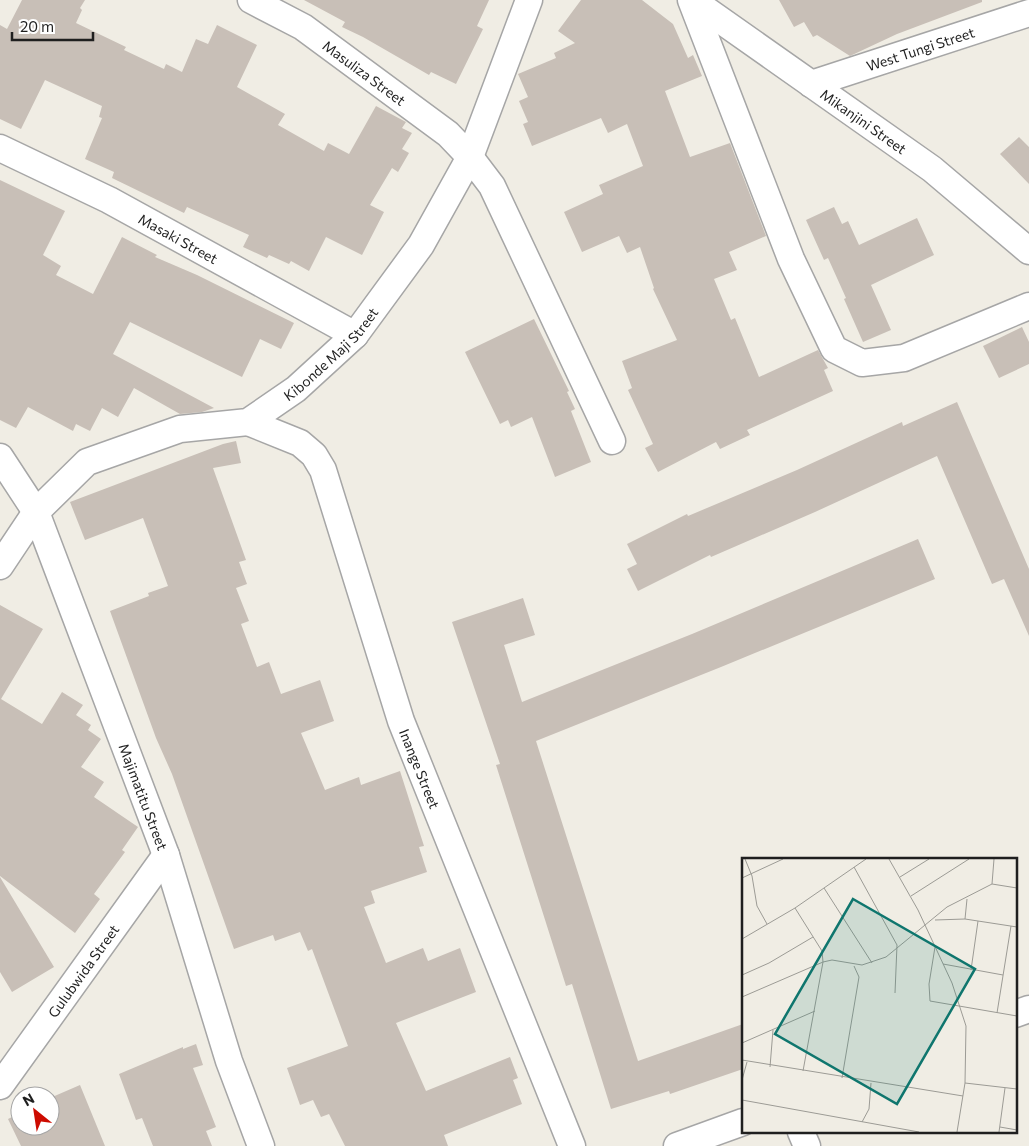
<svg xmlns="http://www.w3.org/2000/svg" width="1029" height="1146" viewBox="0 0 1029 1146" font-family="Commissioner,sans-serif">
  <style>
    .building { fill: #c8bfb7 }
    .lines { fill: none; stroke-linecap: round; stroke-linejoin: round }
    .street-casing { stroke: #a6a6a6; stroke-width: 29 }
    .street { stroke: #fff; stroke-width: 26 }
    .labels { text-anchor: middle; dominant-baseline: central; stroke-width: 4; stroke-linejoin: round; paint-order: stroke }
    .street-label { font-size: 14px; fill: #1f1f1f; stroke: #fff }
    .inset-road { fill: none; stroke: #9c9b95; stroke-width: 1 }
    .view { fill: #0f766e; fill-opacity: 0.15; stroke: #0f766e; stroke-width: 2.5 }
    .inset-edge { fill: none; stroke: #1f1f1f; stroke-width: 2.5 }
  </style>
  <rect width="100%" height="100%" fill="#f0ede4"/>
  <path class="building" d="M 22,0 L 85,0 L 80,8 L 82,10 L 76,23 L 126,47 L 124,50 L 164,69 L 166,64 L 182,72 L 196,39 L 208,44 L 217,25 L 257,45 L 237,87 L 285,114 L 278,125 L 324,151 L 328,143 L 349,154 L 376,106 L 406,122 L 402,128 L 412,133 L 402,149 L 409,153 L 398,172 L 392,168 L 370,205 L 384,212 L 362,255 L 326,237 L 309,271 L 291,261 L 289,264 L 269,255 L 267,258 L 243,247 L 249,235 L 187,207 L 184,213 L 112,178 L 114,172 L 85,159 L 102,118 L 99,117 L 102,106 L 45,80 L 21,129 L 0,119 L 0,25 L 7,29 Z
    M 304,0 L 489,0 L 477,26 L 483,29 L 456,84 L 431,72 L 429,75 L 363,37 L 342,27 L 345,22 Z
    M 581,0 L 642,0 L 673,24 L 688,58 L 693,55 L 702,76 L 665,91 L 690,157 L 730,143 L 766,236 L 729,252 L 737,270 L 714,279 L 731,320 L 735,318 L 759,377 L 818,350 L 828,368 L 824,370 L 833,391 L 747,430 L 750,435 L 720,449 L 716,442 L 658,472 L 645,448 L 653,444 L 628,390 L 632,388 L 622,361 L 677,340 L 653,289 L 654,288 L 640,247 L 627,253 L 619,236 L 582,252 L 564,212 L 603,194 L 599,185 L 643,166 L 627,124 L 608,133 L 601,118 L 532,146 L 523,124 L 528,122 L 519,101 L 528,97 L 518,74 L 556,58 L 554,53 L 575,43 L 558,31 Z
    M 779,0 L 982,0 L 982,2 L 897,34 L 850,56 L 817,35 L 813,37 L 804,22 L 794,27 Z
    M 1019,137 L 1029,147 L 1029,184 L 1000,154 Z
    M 0,180 L 65,211 L 43,255 L 61,266 L 56,275 L 93,294 L 122,237 L 157,255 L 155,257 L 197,275 L 294,323 L 281,349 L 260,339 L 242,377 L 130,322 L 113,354 L 214,408 L 202,412 L 180,414 L 134,388 L 118,417 L 102,408 L 90,431 L 76,424 L 73,431 L 28,407 L 16,428 L 0,420 Z
    M 834,207 L 842,224 L 848,221 L 859,245 L 917,218 L 934,255 L 871,285 L 891,330 L 863,342 L 844,299 L 846,298 L 828,258 L 824,260 L 806,220 Z
    M 534,319 L 569,391 L 567,392 L 575,409 L 571,411 L 591,462 L 555,477 L 532,417 L 511,427 L 508,420 L 500,424 L 465,352 Z
    M 1022,327 L 1029,342 L 1029,364 L 999,378 L 983,346 Z
    M 957,402 L 1029,569 L 1029,636 L 1004,579 L 992,584 L 937,456 L 815,512 L 711,557 L 710,555 L 638,591 L 627,569 L 637,564 L 627,544 L 687,514 L 688,516 L 797,470 L 902,422 L 903,426 Z
    M 236,441 L 241,463 L 213,468 L 246,560 L 239,562 L 247,584 L 236,588 L 249,621 L 241,624 L 257,667 L 269,662 L 281,694 L 320,680 L 334,721 L 301,733 L 325,790 L 359,777 L 361,785 L 400,771 L 424,846 L 419,847 L 427,872 L 371,891 L 375,903 L 364,907 L 386,963 L 423,948 L 428,961 L 460,948 L 476,992 L 396,1023 L 426,1091 L 510,1057 L 518,1078 L 513,1080 L 522,1104 L 444,1135 L 448,1146 L 345,1146 L 329,1114 L 321,1117 L 313,1100 L 300,1105 L 287,1068 L 348,1046 L 312,949 L 308,951 L 300,932 L 275,941 L 273,935 L 234,949 L 172,774 L 156,738 L 110,611 L 149,596 L 148,593 L 168,586 L 143,518 L 85,540 L 70,502 L 223,444 Z
    M 918,539 L 935,579 L 721,667 L 536,741 L 638,1061 L 743,1024 L 743,1069 L 670,1094 L 669,1091 L 611,1109 L 572,984 L 566,986 L 496,765 L 500,764 L 452,622 L 523,598 L 535,635 L 504,645 L 522,702 L 692,634 Z
    M 0,605 L 43,629 L 1,699 L 42,724 L 62,692 L 83,705 L 76,715 L 91,725 L 88,730 L 101,739 L 81,767 L 104,782 L 94,797 L 138,827 L 122,850 L 125,852 L 94,894 L 100,899 L 75,933 L 0,876 Z
    M 0,877 L 54,967 L 12,992 L 0,972 Z
    M 196,1044 L 203,1065 L 193,1068 L 216,1127 L 206,1131 L 212,1146 L 153,1146 L 142,1118 L 136,1120 L 119,1074 L 183,1047 L 183,1049 Z
    M 80,1085 L 105,1146 L 21,1146 L 8,1119 L 20,1113 L 20,1126 L 50,1126 L 50,1098 Z"/>
  <g class="lines">
    <g class="street-casing">
      <g id="street">
        <path id="s1" d="M 251,0 L 303,27 L 448,134 L 470,157 L 492,186 L 612,441"/>
        <path d="M 691,0 L 791,259 L 834,349 L 862,363 L 904,358 L 1029,306"/>
        <path id="s2" d="M 692,0 L 932,169 L 1029,251"/>
        <path id="s3" d="M 811,84 L 1029,13"/>
        <path id="s4" d="M 0,148 L 109,200 L 355,335"/>
        <path id="s5" d="M 248,422 L 300,443 L 314,455 L 323,470 L 401,721 L 572,1146"/>
        <path id="s6" d="M 0,457 L 36,512 L 166,855 L 229,1061 L 261,1146"/>
        <path id="s7" d="M 0,566 L 36,512 L 87,462 L 180,429 L 248,422 L 296,389 L 355,335 L 421,245 L 470,157 L 529,0"/>
        <path d="M 1015,1014 L 1029,1009"/>
        <path id="s8" d="M 0,1086 L 166,855"/>
        <path d="M 801,1132 L 807,1146"/>
        <path d="M 677,1146 L 743,1122"/>
      </g>
    </g>
    <use href="#street" class="street"/>
  </g>
  <g class="labels">
    <g class="street-label">
      <text stroke="none"><textPath href="#s3" startOffset="115">West Tungi Street</textPath></text>
      <text stroke="none"><textPath href="#s1" startOffset="135">Masuliza Street</textPath></text>
      <text stroke="none"><textPath href="#s2" startOffset="210">Mikanjini Street</textPath></text>
      <text stroke="none"><textPath href="#s4" startOffset="200">Masaki Street</textPath></text>
      <text stroke="none"><textPath href="#s7" startOffset="411">Kibonde Maji Street</textPath></text>
      <text stroke="none"><textPath href="#s5" startOffset="406">Inange Street</textPath></text>
      <text stroke="none"><textPath href="#s6" startOffset="370">Majimatitu Street</textPath></text>
      <text stroke="none"><textPath href="#s8" startOffset="142">Gulubwida Street</textPath></text>
    </g>
  </g>
  <g transform="translate(742 858)">
    <rect width="275" height="275" fill="#f0ede4"/>
    <path class="inset-road" d="M 3,1 L 10,18 L 15,48 L 25,66M 147,1 L 176,52 L 210,125 L 224,168 L 223,225 L 215,274M 112,9 L 155,87 L 153,135M 158,19 L 187,1M 0,20 L 41,1M 250,26 L 275,30M 82,30 L 130,105M 169,38 L 227,1M 53,50 L 80,93 L 81,104 L 61,213M 223,61 L 225,41M 193,62 L 223,61 L 275,69M 0,81 L 53,50 L 124,1M 193,89 L 187,126 L 188,143 L 275,158M 201,106 L 261,117M 229,112 L 236,63M 0,117 L 27,105 L 71,79M 0,139 L 81,104 L 90,102 L 120,107 L 144,99 L 205,49 L 250,26 L 252,1M 255,155 L 269,68M 0,185 L 73,153M 0,202 L 221,238M 28,209 L 31,172M 100,220 L 117,119 L 112,108M 0,222 L 5,204M 223,225 L 275,231M 0,242 L 177,274M 120,264 L 127,251 L 129,225M 258,269 L 275,272M 257,274 L 263,230"/>
    <path class="view" d="M 111,41 L 233,111 L 155,246 L 33,176 Z"/>
    <rect width="275" height="275" class="inset-edge"/>
  </g>
  <g transform="translate(35 1111) rotate(330)"><circle r="24" fill="#ffffff" stroke="#a5a5a5"/>
  <path d="M0-4L9 19L0 12L-9 19Z" fill="#cd0b00"/>
  <text y="-8" font-size="14" font-weight="bold" text-anchor="middle" fill="#1f1f1f">N</text>
  </g>
  <path d="M12 32v8h81v-8" fill="none" stroke="#1f1f1f" stroke-width="2.5"/>
  <text x="20" y="32" font-size="15" fill="#1f1f1f" stroke="#ffffff" stroke-width="4" paint-order="stroke">20 m</text>
</svg>
